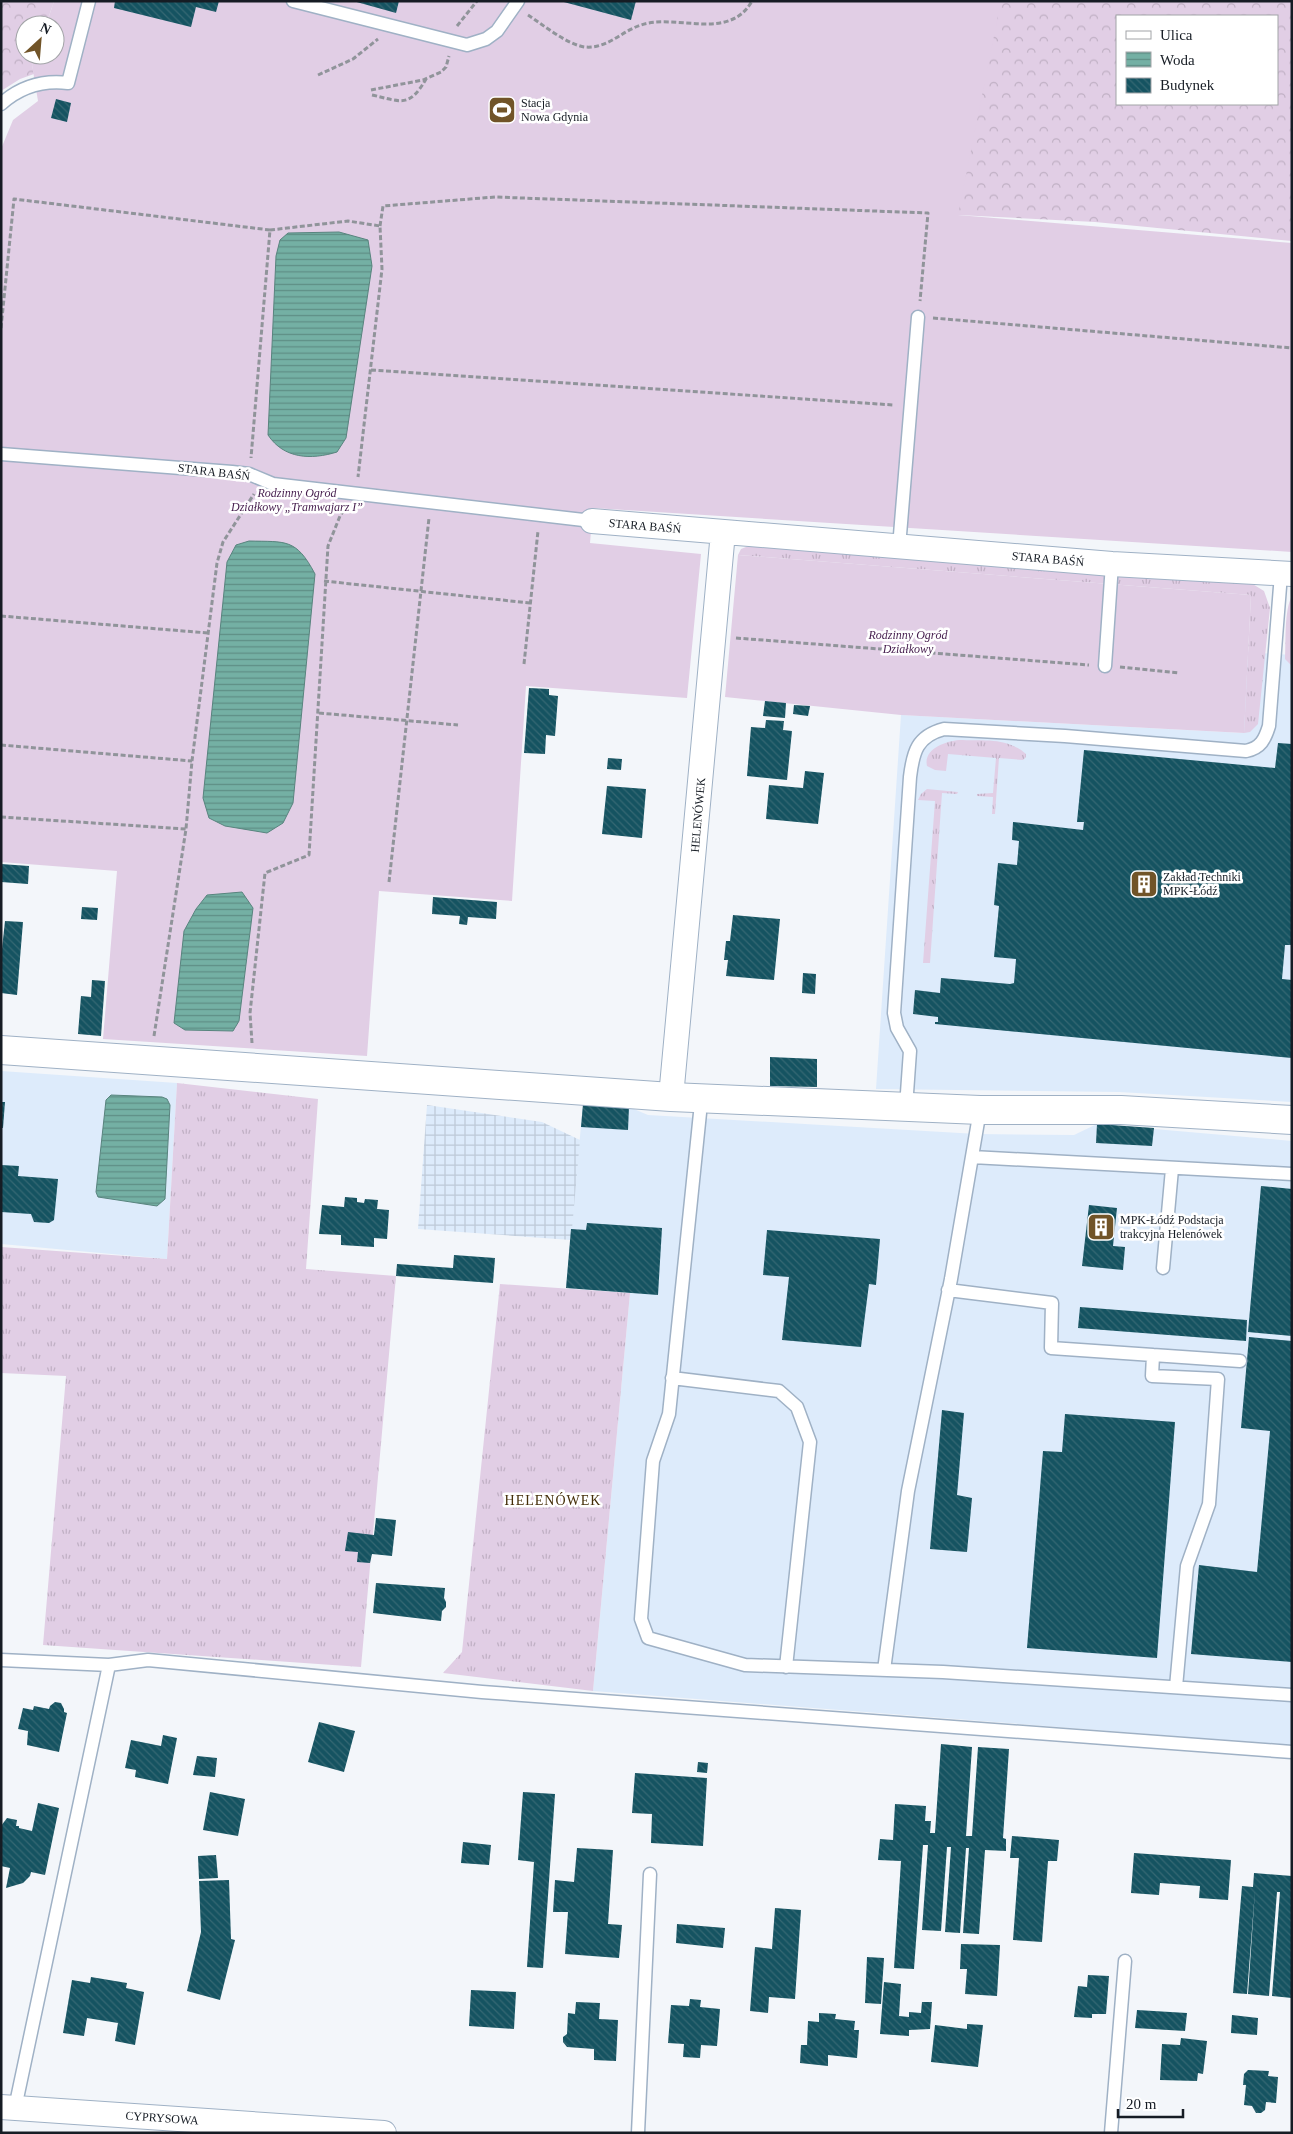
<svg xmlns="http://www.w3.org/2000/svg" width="1293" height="2134" viewBox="0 0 1293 2134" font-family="'Times New Roman',serif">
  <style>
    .built { fill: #ddebfb }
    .industrial { fill: url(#industrial-grid) }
    .grass { fill: url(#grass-tufts) }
    .forest { fill: url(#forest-crowns); fill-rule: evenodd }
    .garden { fill: #e1cee5 }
    .water { fill: url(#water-rules); stroke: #58847e }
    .building { fill: url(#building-back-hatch) }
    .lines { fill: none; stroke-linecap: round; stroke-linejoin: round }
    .service-casing { stroke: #9fb1c5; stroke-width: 15 }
    .minor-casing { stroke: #9fb1c5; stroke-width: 26 }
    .tertiary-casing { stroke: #9fb1c5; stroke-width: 30 }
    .path { stroke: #90949a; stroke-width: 3; stroke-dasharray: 5 2.5; stroke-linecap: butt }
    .service { stroke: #fff; stroke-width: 12 }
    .minor { stroke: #fff; stroke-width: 24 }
    .tertiary { stroke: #fff; stroke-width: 28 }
    .labels { text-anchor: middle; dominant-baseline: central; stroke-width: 5; stroke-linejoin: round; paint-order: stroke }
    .poi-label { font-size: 12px; fill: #161c24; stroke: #fff; text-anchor: start }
    .street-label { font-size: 12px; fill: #161c24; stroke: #fff }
    .park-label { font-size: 12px; font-style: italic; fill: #451d4d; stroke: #fff }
    .neighbourhood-label { font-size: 14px; letter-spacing: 1px; fill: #432d07; stroke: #fff }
  </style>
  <defs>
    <pattern id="industrial-grid" width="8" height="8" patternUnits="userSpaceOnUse" patternTransform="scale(1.25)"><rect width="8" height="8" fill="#ddebfb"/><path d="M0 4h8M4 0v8" fill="none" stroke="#bdc9d7"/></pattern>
    <pattern id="grass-tufts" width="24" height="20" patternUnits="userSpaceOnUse" patternTransform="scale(1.25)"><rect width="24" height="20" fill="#e1cee5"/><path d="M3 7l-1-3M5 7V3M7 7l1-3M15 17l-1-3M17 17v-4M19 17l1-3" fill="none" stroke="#c0b0c4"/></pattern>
    <pattern id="forest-crowns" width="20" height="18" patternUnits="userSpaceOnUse" patternTransform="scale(1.25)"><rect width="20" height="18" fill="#e1cee5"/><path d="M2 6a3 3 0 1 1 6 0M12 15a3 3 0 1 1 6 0" fill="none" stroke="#c0b0c4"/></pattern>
    <pattern id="water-rules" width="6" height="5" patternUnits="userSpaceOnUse" patternTransform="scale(1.25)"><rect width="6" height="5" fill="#74b0a4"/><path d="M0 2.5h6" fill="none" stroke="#5e8e85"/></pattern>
    <pattern id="building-back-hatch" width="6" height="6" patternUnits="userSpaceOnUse" patternTransform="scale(1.25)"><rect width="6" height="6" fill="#155361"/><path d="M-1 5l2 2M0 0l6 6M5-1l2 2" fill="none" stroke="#366873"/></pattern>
  </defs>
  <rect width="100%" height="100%" fill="#f3f6fa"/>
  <path class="built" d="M 1248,652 L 1292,655 L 1292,1102 L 1119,1092 L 876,1089 L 901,715 L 1243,733 Z
    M 1,1071 L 177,1083 L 167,1259 L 1,1244 Z
    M 583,1104 L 629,1107 L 648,1115 L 977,1134 L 1074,1135 L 1097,1124 L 1292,1141 L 1292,1745 L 593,1691 L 630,1293 L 566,1288 Z"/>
  <path class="industrial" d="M 427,1105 L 542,1122 L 580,1140 L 571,1240 L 418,1229 Z"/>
  <path class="grass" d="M 751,545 L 1251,583 L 1264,591 L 1270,608 L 1258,724 L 1250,732 L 1244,733 L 1251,595 L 738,555 L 741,549 Z
    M 1292,596 L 1292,666 L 1285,659 C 1286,642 1284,610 1292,596 Z
    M 959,740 C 983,741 1007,737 1026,754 L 1026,757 L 1023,760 L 999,758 L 995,814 L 992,814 L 993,797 L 977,796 L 977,794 L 993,793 L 996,758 L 948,754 L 946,771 L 935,770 L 927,766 C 923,749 946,741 959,740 Z
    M 927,789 L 958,792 L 957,794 L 942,793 L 930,963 L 923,963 L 935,801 L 918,800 L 921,794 Z
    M 177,1083 L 318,1099 L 306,1269 L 396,1276 L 361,1667 L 43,1645 L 66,1376 L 1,1373 L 1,1247 L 167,1259 Z
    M 500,1284 L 630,1293 L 593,1691 L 443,1673 L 462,1652 Z"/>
  <path class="forest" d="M 1,1 L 54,1 L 46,25 L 25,25 L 25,55 L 35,55 L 32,65 L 34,74 L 20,79 L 1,91 Z
    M 640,1 L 1292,1 L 1292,241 L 1095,222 L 958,215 ZM 1117,16 L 1277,16 L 1277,104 L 1117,104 Z"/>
  <path class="garden" d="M 54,1 L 1001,1 L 958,215 L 1292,243 L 1292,552 L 593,508 L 590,543 L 701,554 L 687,698 L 526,686 L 512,901 L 379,891 L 367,1056 L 103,1039 L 117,871 L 1,862 L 1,149 L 13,120 L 38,101 L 32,65 L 35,55 L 55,55 L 55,25 L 46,25 Z
    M 738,555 L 1251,595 L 1244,733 L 901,715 L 725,697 Z"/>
  <path class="water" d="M 339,232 L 368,240 L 372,266 L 346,438 L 337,452 C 311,460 284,459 268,435 L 276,256 L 280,240 L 288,233 Z
    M 249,541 C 286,542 296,538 315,574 L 293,803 L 283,823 L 267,833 L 225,826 L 209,818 L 203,798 L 227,562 L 236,545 Z
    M 242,892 L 253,908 L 239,1021 L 233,1031 L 185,1030 L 174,1023 L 184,931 L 196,909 L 207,895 Z
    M 111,1095 L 162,1097 L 167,1099 L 170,1105 L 165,1199 L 157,1206 L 98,1197 L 96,1192 L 106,1100 Z"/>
  <path class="building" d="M 115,1 L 219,1 L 216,12 L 196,7 L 191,27 L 114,8 Z
    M 353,1 L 399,1 L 396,13 Z
    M 560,1 L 636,1 L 631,20 Z
    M 56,99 L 71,103 L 67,122 L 51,118 Z
    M 529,688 L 549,689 L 549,695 L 558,696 L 555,736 L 546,735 L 545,754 L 524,753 Z
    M 765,701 L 786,703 L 785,718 L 763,716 Z
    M 794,705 L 810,706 L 808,716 L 793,714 Z
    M 766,720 L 784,721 L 783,730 L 792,731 L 787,780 L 747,776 L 751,727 L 765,728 Z
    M 1278,743 L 1292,744 L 1292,945 L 1285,945 L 1282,979 L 1292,980 L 1292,1058 L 935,1024 L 935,1022 L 938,1022 L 938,1017 L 913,1014 L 915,990 L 940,993 L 941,978 L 1010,984 L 1014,983 L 1016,959 L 994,957 L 999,906 L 994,905 L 998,863 L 1017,865 L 1019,841 L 1012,840 L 1013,822 L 1083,830 L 1084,822 L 1077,822 L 1084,750 L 1275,768 Z
    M 608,758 L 622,759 L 621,770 L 607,769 Z
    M 805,771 L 824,773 L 818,824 L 766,819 L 769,785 L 803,788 Z
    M 607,786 L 646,789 L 642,838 L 602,834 Z
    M 1,864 L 29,866 L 28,884 L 1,882 Z
    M 433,897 L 497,902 L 496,919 L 468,917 L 467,925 L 459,924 L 460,916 L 432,914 Z
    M 82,907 L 98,908 L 97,920 L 81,919 Z
    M 733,915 L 780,919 L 774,980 L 726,976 L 728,960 L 724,960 L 726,941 L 730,941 Z
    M 5,921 L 23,922 L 17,995 L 1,993 L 1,958 Z
    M 803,973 L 816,974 L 815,994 L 802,993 Z
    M 92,980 L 105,981 L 101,1036 L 78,1034 L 81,996 L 91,997 Z
    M 770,1057 L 817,1059 L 817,1087 L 770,1086 Z
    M 1,1102 L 5,1102 L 3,1128 L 1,1128 Z
    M 583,1104 L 629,1107 L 628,1130 L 581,1127 Z
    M 1097,1124 L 1154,1128 L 1152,1146 L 1096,1143 Z
    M 1,1165 L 19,1166 L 18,1176 L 58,1179 L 54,1220 L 49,1223 L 34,1222 L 31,1214 L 1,1212 Z
    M 1261,1186 L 1292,1189 L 1292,1336 L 1248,1332 Z
    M 345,1197 L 357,1198 L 357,1202 L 364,1203 L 365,1199 L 378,1200 L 377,1209 L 389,1210 L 387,1239 L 374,1238 L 374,1247 L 341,1245 L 341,1235 L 319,1234 L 322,1205 L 344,1207 Z
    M 1089,1205 L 1117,1208 L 1113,1246 L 1125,1247 L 1123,1270 L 1082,1266 Z
    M 587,1223 L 662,1228 L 658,1295 L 566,1288 L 571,1229 L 586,1230 Z
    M 767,1230 L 880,1239 L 876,1285 L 869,1284 L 861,1347 L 782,1340 L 789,1277 L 763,1275 Z
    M 454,1255 L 495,1258 L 493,1283 L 396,1276 L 397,1264 L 453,1268 Z
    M 1080,1307 L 1247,1320 L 1246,1341 L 1078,1328 Z
    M 1249,1337 L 1292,1341 L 1292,1662 L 1191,1654 L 1199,1565 L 1257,1572 L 1270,1431 L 1241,1428 Z
    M 942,1410 L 964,1413 L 957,1495 L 972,1498 L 967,1552 L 930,1549 Z
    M 1065,1414 L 1175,1422 L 1157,1658 L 1027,1648 L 1043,1451 L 1062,1452 Z
    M 376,1518 L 396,1520 L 392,1556 L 372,1554 L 370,1563 L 357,1562 L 358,1552 L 345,1551 L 348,1532 L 374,1535 Z
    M 376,1583 L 445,1588 L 444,1598 L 446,1602 L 446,1607 L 442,1611 L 441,1621 L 373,1613 Z
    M 55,1702 L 61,1703 L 64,1709 L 64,1712 L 67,1713 L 59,1752 L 27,1745 L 28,1731 L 18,1729 L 23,1708 L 33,1710 L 34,1706 L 49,1709 L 50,1706 Z
    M 319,1722 L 355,1731 L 344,1772 L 308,1762 Z
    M 163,1735 L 177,1738 L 168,1784 L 135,1777 L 136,1770 L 125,1768 L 131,1740 L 161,1746 Z
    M 941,1744 L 972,1747 L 966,1836 L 972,1836 L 978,1747 L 1009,1749 L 1003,1838 L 1006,1839 L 1006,1851 L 985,1850 L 979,1934 L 963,1933 L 969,1848 L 966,1848 L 960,1933 L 945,1932 L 951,1847 L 947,1847 L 941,1931 L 922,1930 L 928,1845 L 923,1845 L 914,1969 L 894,1968 L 901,1861 L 878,1860 L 880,1839 L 893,1840 L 895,1804 L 926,1806 L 925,1821 L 931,1821 L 930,1833 L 935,1833 Z
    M 197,1756 L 217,1758 L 215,1777 L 193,1775 Z
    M 698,1762 L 708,1763 L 707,1773 L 697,1772 Z
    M 635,1773 L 707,1778 L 703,1846 L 651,1843 L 652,1814 L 632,1813 Z
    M 210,1792 L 245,1799 L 238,1836 L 203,1830 Z
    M 523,1792 L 555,1794 L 543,1968 L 527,1967 L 534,1862 L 518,1860 Z
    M 38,1803 L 59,1808 L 45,1875 L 31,1872 L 30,1876 L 23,1883 L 6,1888 L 10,1868 L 1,1866 L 1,1826 L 7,1818 L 17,1820 L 16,1826 L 19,1826 L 19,1828 L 32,1831 Z
    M 1012,1836 L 1059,1840 L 1057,1861 L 1048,1861 L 1042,1942 L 1013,1940 L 1019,1858 L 1010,1858 Z
    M 463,1842 L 491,1845 L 489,1865 L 461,1863 Z
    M 577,1848 L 613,1850 L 608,1924 L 622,1925 L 619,1958 L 565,1954 L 568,1912 L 553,1912 L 555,1880 L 574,1882 Z
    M 1134,1853 L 1231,1860 L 1228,1900 L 1199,1898 L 1200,1886 L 1160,1883 L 1159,1895 L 1131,1893 Z
    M 216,1855 L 218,1878 L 199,1879 L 198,1856 Z
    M 1254,1873 L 1292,1876 L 1292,1998 L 1272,1996 L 1280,1892 L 1277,1892 L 1269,1996 L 1248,1994 L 1255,1890 L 1247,1994 L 1233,1993 L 1242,1886 L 1253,1887 Z
    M 229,1880 L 231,1939 L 235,1940 L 220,2000 L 187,1991 L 201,1932 L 199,1881 Z
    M 775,1908 L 801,1910 L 795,1999 L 769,1997 L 768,2013 L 750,2011 L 755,1947 L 772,1949 Z
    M 677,1924 L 725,1928 L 723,1948 L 676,1943 Z
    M 961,1944 L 1000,1945 L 997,1996 L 965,1994 L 967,1969 L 960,1969 Z
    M 867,1957 L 884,1958 L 881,2004 L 865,2003 Z
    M 1088,1975 L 1109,1976 L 1106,2014 L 1092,2014 L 1092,2018 L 1074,2017 L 1078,1986 L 1087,1987 Z
    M 91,1977 L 127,1983 L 126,1988 L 144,1992 L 135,2045 L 115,2041 L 118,2023 L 87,2018 L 84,2036 L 63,2033 L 72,1980 L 90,1983 Z
    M 884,1982 L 901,1984 L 899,2016 L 909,2017 L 909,2012 L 921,2013 L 922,2002 L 932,2002 L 930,2029 L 909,2030 L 909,2036 L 880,2034 Z
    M 471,1990 L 516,1992 L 514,2029 L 469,2026 Z
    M 690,1999 L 701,2000 L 700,2007 L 720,2009 L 717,2046 L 701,2045 L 700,2058 L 683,2057 L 684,2044 L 668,2043 L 671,2005 L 689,2006 Z
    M 576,2002 L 600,2003 L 599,2019 L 618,2020 L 616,2061 L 594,2060 L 594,2049 L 567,2047 L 563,2042 L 563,2037 L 567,2034 L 568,2013 L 575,2014 Z
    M 1137,2010 L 1187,2013 L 1185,2031 L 1135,2028 Z
    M 819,2013 L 836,2014 L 835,2019 L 855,2021 L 854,2030 L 859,2030 L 857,2058 L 828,2055 L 828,2066 L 800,2063 L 801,2045 L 807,2045 L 808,2021 L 819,2022 Z
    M 1232,2015 L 1258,2018 L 1257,2035 L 1231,2033 Z
    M 967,2024 L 983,2025 L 978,2067 L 931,2062 L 935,2025 L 967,2029 Z
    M 1181,2038 L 1207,2041 L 1203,2074 L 1198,2073 L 1197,2081 L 1160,2080 L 1162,2044 L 1180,2045 Z
    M 1248,2070 L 1269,2071 L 1268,2076 L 1278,2077 L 1276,2103 L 1266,2102 L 1265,2110 L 1261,2113 L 1256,2113 L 1252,2106 L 1244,2105 L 1246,2085 L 1243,2085 L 1244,2074 Z"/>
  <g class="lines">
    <g class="service-casing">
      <path id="service" d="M 293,1 L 467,45 L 486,39 L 497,31 L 518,1
        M 1,104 C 20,87 43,80 68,83 L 89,1
        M 1,454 L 232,472 L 249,474 L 273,484 L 592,521
        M 899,547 L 918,317
        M 1105,666 L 1112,564
        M 906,1107 L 910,1051 L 897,1028 L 894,1013 L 910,777 C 913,752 917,736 944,729 L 1065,736 L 1246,751 C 1261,748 1265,739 1269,726 L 1281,574
        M 700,1113 L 669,1414 L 653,1461 L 641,1619 L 648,1638 L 745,1665 L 943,1672 L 1292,1695
        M 972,1157 L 1292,1174
        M 1163,1268 L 1172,1169
        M 948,1290 L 1052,1303 L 1051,1348 L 1240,1361
        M 1153,1355 L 1152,1376 L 1218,1379 L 1209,1504 L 1187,1566 L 1176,1687
        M 672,1378 L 779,1391 L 797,1407 L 810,1442 L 786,1667
        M 1,1660 L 109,1665 L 148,1660 L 482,1692 L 1292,1752
        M 884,1670 L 908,1491 L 951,1279 L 980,1110
        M 15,2108 L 109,1665
        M 638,2133 L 650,1874
        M 1111,2133 L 1125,1961"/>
    </g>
    <g class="minor-casing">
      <path id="minor" d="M 592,521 L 1112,564 L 1292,574
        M 671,1097 L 723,532
        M 1,2107 L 384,2133"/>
    </g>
    <g class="tertiary-casing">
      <path id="tertiary" d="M 1,1050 L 671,1097 L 980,1110 L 1121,1110 L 1292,1120"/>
    </g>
    <path class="path" d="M 528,15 C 543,25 568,45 585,47 C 607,49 622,31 641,25 C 676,13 729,42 752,1
      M 457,26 L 477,1
      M 318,75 L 353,59 L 378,39
      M 371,90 L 423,80 L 441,72 L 446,67 L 449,56
      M 372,95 C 400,101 409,109 426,79
      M 380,226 L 383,206 L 495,197 L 928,213 L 920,301
      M 270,230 L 348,221 L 380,226 L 382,269 L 358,477
      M 933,318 L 1292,348
      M 1,328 L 14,199 L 270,230 L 251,458
      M 371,370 L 894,405
      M 324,581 L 530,603
      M 1,616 L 208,633
      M 736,638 L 1089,665
      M 524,664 L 538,531
      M 1120,667 L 1179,673
      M 319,713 L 458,725
      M 1,745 L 192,761
      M 1,817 L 186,829
      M 389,882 L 429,518
      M 154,1036 L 186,829 L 192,761 L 217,563 L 223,542 L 254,494
      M 252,1043 L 250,1013 L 265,873 L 309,855 L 328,546 L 340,516 L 344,510"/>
    <use href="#service" class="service"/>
    <use href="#minor" class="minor"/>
    <use href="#tertiary" class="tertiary"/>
  </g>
  <defs>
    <g id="stadium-square" transform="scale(1.4375)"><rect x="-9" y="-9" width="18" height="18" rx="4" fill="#715428" stroke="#fff"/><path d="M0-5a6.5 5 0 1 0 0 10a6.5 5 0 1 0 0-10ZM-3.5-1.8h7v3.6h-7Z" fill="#fff"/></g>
    <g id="building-square" transform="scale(1.4375)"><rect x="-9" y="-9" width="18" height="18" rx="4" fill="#715428" stroke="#fff"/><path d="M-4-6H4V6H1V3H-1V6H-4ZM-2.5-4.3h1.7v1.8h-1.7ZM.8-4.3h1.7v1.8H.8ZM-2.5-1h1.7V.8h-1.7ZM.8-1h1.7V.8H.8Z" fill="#fff"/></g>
  </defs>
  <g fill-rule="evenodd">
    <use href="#stadium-square" x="502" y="110"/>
    <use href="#building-square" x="1144" y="884"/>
    <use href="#building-square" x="1101" y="1227"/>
  </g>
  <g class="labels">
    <g class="poi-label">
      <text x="521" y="103">Stacja<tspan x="521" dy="14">Nowa Gdynia</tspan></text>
      <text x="1163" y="877">Zakład Techniki<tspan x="1163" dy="14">MPK-Łódź</tspan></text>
      <text x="1120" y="1220">MPK-Łódź Podstacja<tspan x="1120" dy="14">trakcyjna Helenówek</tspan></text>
    </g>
    <g class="street-label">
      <text transform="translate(214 472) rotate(7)">STARA BAŚŃ</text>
      <text transform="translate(645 526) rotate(5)">STARA BAŚŃ</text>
      <text transform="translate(1048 559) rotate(5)">STARA BAŚŃ</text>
      <text transform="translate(698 815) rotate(-85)">HELENÓWEK</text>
      <text transform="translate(162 2118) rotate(4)">CYPRYSOWA</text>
    </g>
    <g class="park-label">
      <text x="297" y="493">Rodzinny Ogród<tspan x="297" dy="14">Działkowy „Tramwajarz I”</tspan></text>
      <text x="908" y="635">Rodzinny Ogród<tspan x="908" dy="14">Działkowy</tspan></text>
    </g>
    <g class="neighbourhood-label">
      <text x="553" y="1500">HELENÓWEK</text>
    </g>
  </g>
  <rect width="1293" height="2134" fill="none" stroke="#161c24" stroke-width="5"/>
  <rect x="1116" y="15" width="162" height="90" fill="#ffffff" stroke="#a2a4a7"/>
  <rect x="1126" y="31" width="25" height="8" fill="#ffffff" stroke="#a2a4a7"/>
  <text x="1160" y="40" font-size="15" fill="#161c24">Ulica</text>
  <rect x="1126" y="52" width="25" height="15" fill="url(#water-rules)" stroke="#a2a4a7"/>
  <text x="1160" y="65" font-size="15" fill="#161c24">Woda</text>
  <rect x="1126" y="78" width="25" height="15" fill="url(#building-back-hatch)" stroke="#a2a4a7"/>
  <text x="1160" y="90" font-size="15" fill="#161c24">Budynek</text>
  <g transform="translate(40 40) rotate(26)"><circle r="24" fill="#ffffff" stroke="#a2a4a7"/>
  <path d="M0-4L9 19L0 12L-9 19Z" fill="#715428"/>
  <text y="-8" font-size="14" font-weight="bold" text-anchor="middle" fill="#161c24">N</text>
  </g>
  <path d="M1118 2109v8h65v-8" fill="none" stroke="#161c24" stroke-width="2.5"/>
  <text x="1126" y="2109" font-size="15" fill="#161c24" stroke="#ffffff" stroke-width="4" paint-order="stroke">20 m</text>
</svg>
